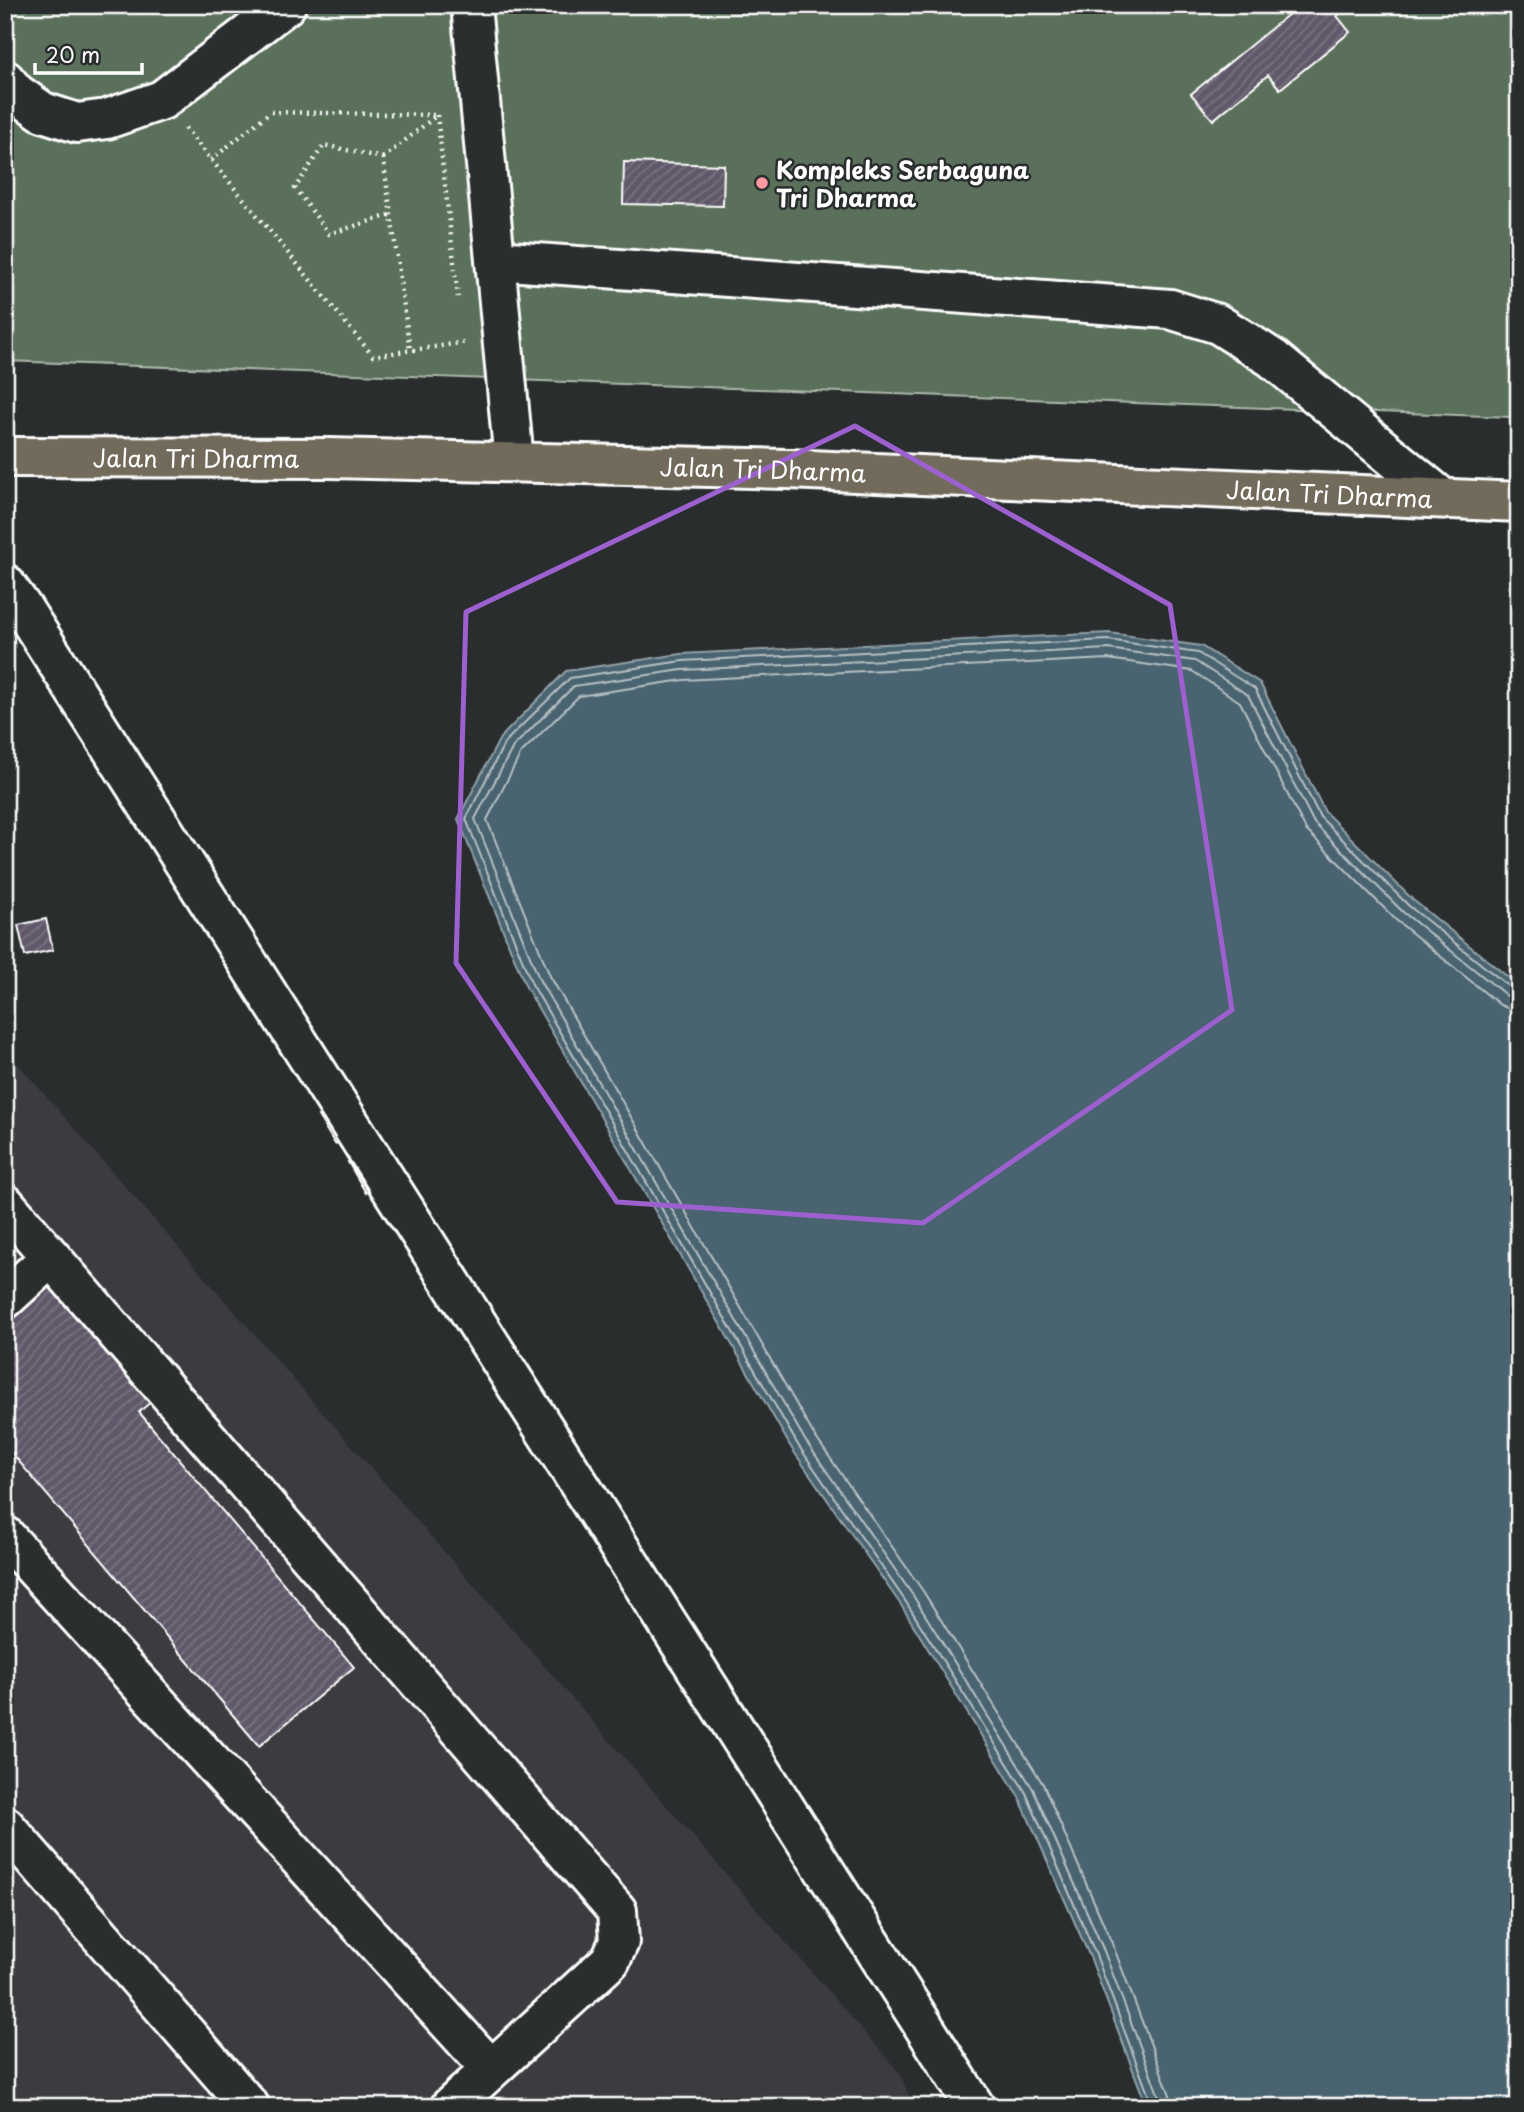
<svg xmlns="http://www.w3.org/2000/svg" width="1524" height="2112" viewBox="0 0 1524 2112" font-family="'Playpen Sans',sans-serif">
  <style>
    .built { fill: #3a3a40 }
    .green { fill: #5a705a; stroke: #acb8ac; stroke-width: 2 }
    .water { fill: #4a646f; stroke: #92a2a9; stroke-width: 2 }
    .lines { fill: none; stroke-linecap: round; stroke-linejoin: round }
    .shore { stroke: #b7c1c5; stroke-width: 2 }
    .building { fill: url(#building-hatch); stroke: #fff; stroke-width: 2 }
    .minor-casing { stroke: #fff; stroke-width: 44 }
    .major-casing { stroke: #fff; stroke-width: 44 }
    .path { stroke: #fff; stroke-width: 4.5; stroke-dasharray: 2 5; stroke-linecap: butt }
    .minor { stroke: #2a2d2e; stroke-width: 38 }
    .major { stroke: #726b5a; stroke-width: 38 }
    .marked { fill: none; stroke: #9c61cf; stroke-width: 5; stroke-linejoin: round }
    .poi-dot { fill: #ff9aa2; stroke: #2a2d2e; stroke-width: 2.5 }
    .labels { text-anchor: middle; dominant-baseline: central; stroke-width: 5; stroke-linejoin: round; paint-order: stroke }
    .poi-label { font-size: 24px; font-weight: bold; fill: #fff; stroke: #2a2d2e; text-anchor: start }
    .street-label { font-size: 24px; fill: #fff; stroke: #2a2d2e }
  </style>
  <defs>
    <pattern id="building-hatch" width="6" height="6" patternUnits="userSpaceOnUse" patternTransform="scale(1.75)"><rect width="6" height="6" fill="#60596a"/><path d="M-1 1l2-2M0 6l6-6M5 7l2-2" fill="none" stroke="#787280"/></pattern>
  </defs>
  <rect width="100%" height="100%" fill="#2a2d2e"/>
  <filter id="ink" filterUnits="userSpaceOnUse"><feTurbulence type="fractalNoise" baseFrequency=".0143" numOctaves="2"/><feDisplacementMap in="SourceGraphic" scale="14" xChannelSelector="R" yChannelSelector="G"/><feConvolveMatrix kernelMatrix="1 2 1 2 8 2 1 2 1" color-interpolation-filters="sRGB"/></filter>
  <g filter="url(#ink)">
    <path class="built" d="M 5,1049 L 900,2073 L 913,2107 L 5,2107 Z"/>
    <path class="green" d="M 5,5 L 1519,5 L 1519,414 L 1512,417 L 5,361 Z"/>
    <path class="water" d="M 1109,633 L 1201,646 L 1260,683 L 1325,812 L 1413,900 L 1519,986 L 1519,2107 L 1147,2107 L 1090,1957 L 1019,1797 L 901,1605 L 792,1449 L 526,987 L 458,819 L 500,738 L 566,671 L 681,654 Z"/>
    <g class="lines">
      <path class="shore" d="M 1153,2107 L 1096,1955 L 1026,1793 L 906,1602 L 798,1445 L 532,984 L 466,819 L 505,742 L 570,678 L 682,661 L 1108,640 L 1198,653 L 1255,689 L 1320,817 L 1409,906 L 1512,989 L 1519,991
        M 1161,2107 L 1160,2099 L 1104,1951 L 1033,1789 L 914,1597 L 805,1440 L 540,981 L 475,819 L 513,747 L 574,686 L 682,670 L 1108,649 L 1195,661 L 1248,695 L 1314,823 L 1403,912 L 1507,996 L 1519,1000
        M 1172,2107 L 1170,2095 L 1114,1948 L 1043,1784 L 923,1591 L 814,1435 L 550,976 L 487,820 L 521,753 L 579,696 L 683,680 L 1108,659 L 1192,671 L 1240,702 L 1306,830 L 1396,920 L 1500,1005 L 1510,1009 L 1519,1010"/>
    </g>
    <path class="building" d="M 1300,5 L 1350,5 L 1337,16 L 1350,32 L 1280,89 L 1268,75 L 1213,120 L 1191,94 Z
      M 624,162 L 724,165 L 723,206 L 623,204 Z
      M 46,919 L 53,950 L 25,956 L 18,925 Z
      M 326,1112 L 343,1140 L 335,1144 L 318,1116 Z
      M 356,1159 L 373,1188 L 366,1193 L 348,1162 Z
      M 51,1279 L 152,1401 L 139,1412 L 354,1667 L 259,1746 L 5,1445 L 5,1317 Z"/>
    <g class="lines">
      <g class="minor-casing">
        <path id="minor" d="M 471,5 L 514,462
          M 5,80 L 16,93 L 43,112 L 77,123 L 107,119 L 162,100 L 286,5
          M 495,260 L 1170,309 L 1218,324 L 1272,358 L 1442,498
          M 5,584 L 23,609 L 975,2107
          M 5,1204 L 617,1911 L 619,1942 L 610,1961 L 450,2107
          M 5,1299 L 51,1257
          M 5,1536 L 491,2069
          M 5,1826 L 250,2107"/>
      </g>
      <g class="major-casing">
        <g id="major">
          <path id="s1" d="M 5,457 L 329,458 L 788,469 L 1519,502"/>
        </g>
      </g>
      <path class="path" d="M 437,115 L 458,297
        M 185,128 L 373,356 L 467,342
        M 383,158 L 324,145 L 295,188 L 329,234 L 390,215
        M 383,158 L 410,350
        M 383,158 L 437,115
        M 211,160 L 270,112 L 437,115"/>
      <use href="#minor" class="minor"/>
      <use href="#major" class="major"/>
    </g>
  </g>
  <path class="marked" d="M 855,426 L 1170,605 L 1232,1010 L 923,1223 L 617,1202 L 456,963 L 466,612 Z"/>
  <circle class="poi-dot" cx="762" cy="183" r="7"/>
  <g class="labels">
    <g class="poi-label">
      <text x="776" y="169">Kompleks Serbaguna<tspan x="776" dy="28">Tri Dharma</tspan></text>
    </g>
    <g class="street-label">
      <text stroke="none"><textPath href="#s1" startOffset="191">Jalan Tri Dharma</textPath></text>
      <text stroke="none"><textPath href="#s1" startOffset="758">Jalan Tri Dharma</textPath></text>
      <text stroke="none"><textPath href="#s1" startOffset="1325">Jalan Tri Dharma</textPath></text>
    </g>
  </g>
  <rect width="1524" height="2112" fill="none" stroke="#2a2d2e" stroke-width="28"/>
  <rect x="14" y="14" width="1496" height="2084" fill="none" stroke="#fff" stroke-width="2.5" filter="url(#ink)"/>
  <path d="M35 63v10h107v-10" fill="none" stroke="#ffffff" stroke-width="3.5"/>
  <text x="46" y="63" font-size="21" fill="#ffffff" stroke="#2a2d2e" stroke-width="5" paint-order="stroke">20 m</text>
</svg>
